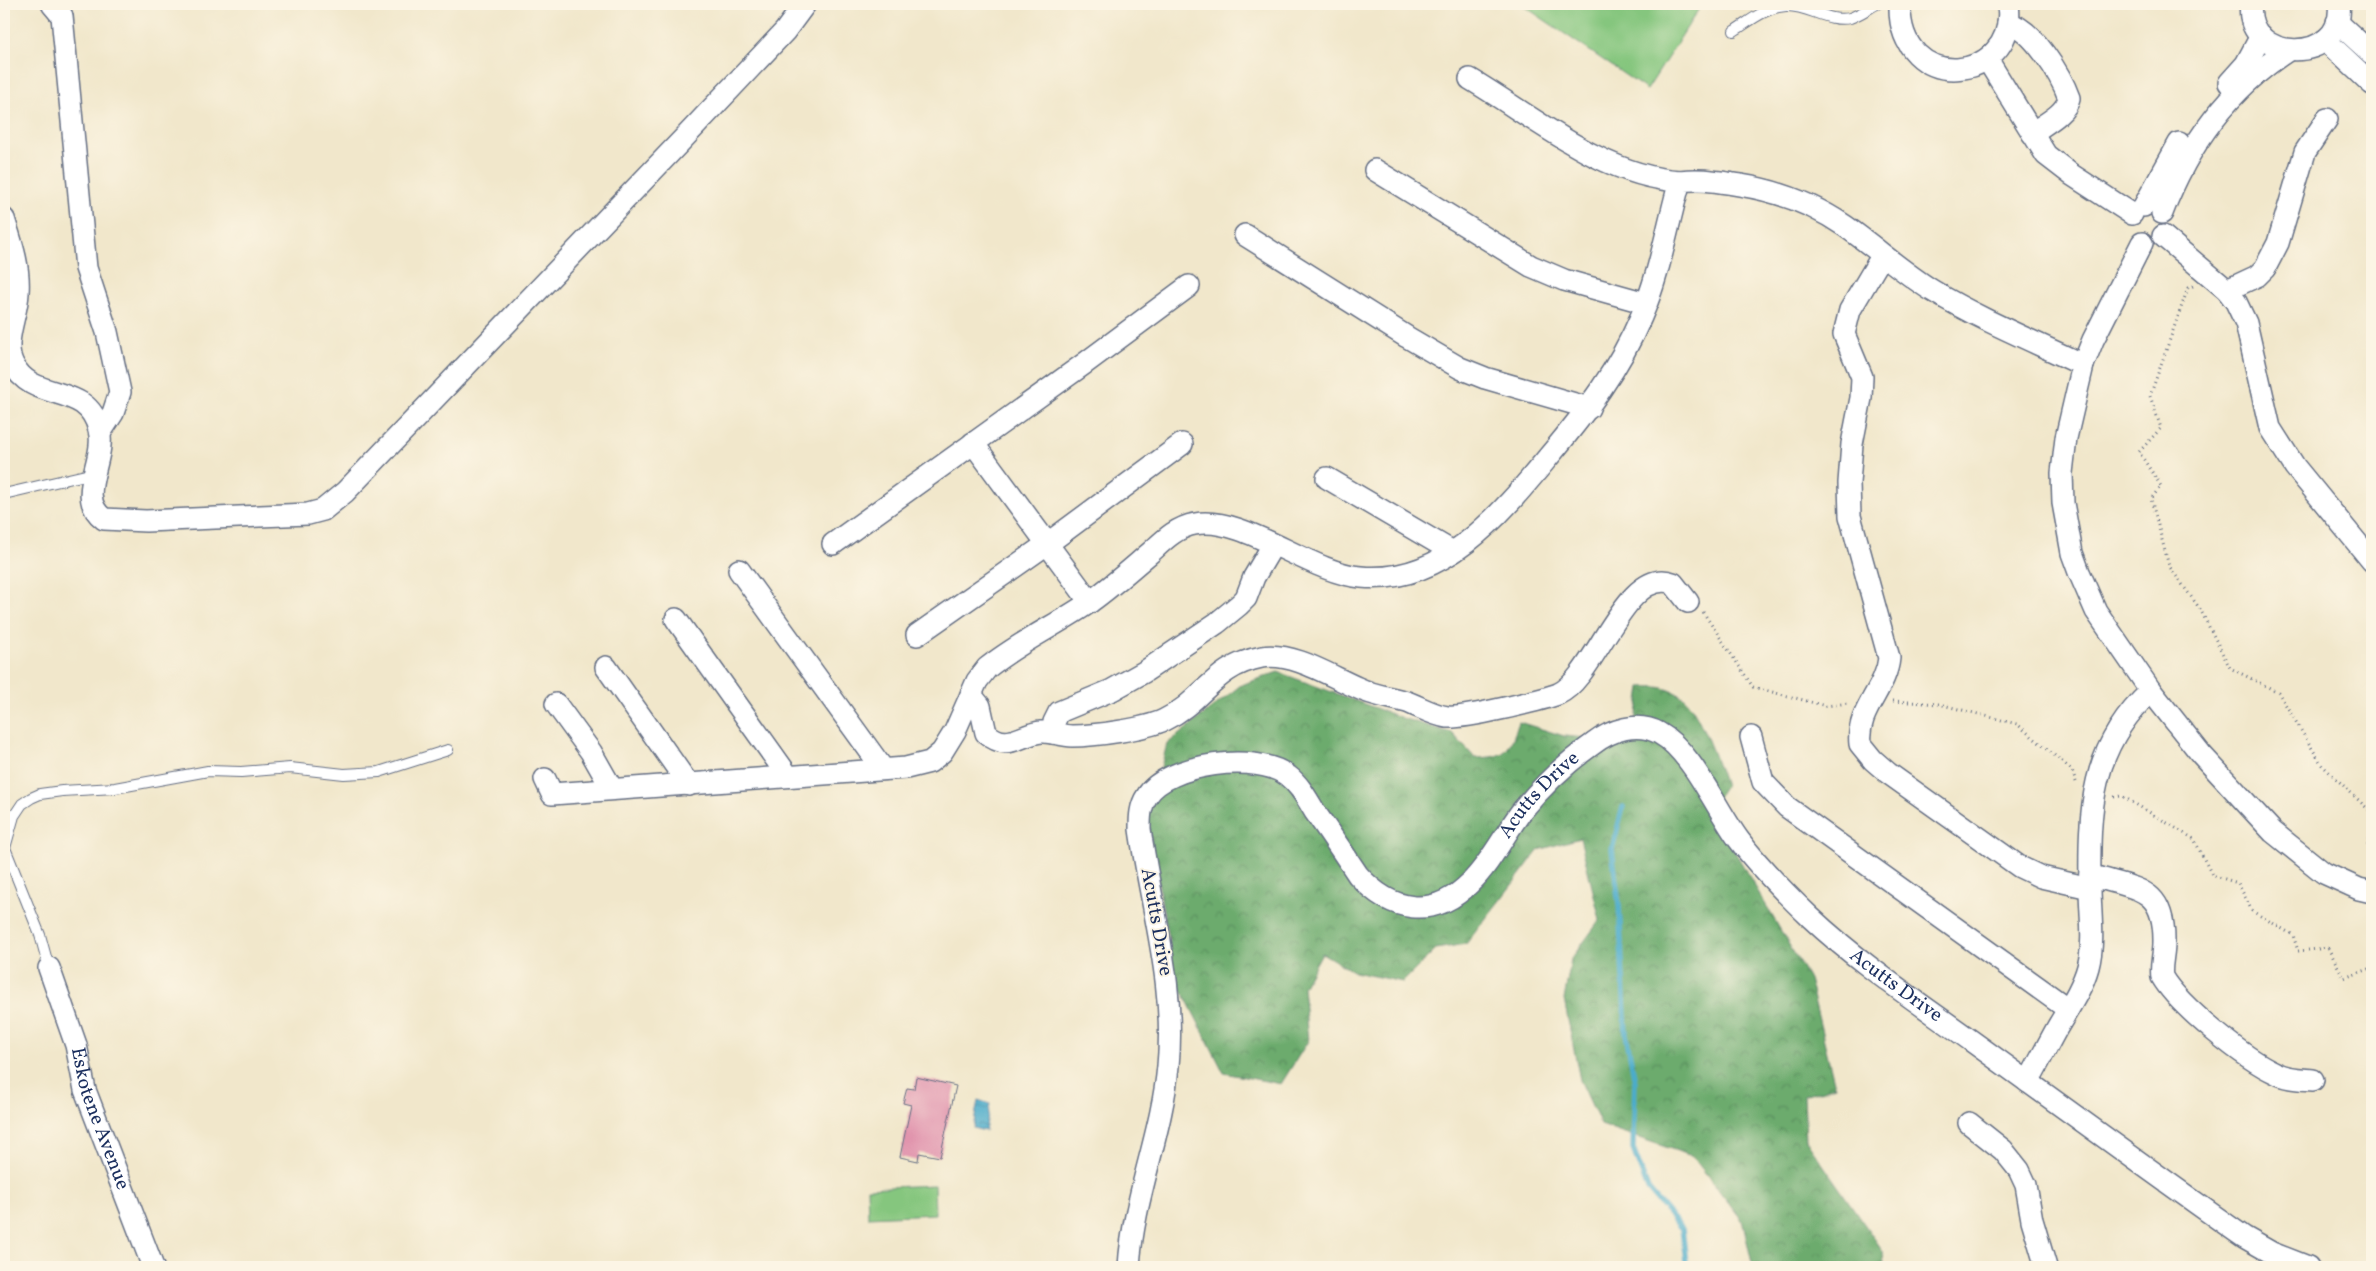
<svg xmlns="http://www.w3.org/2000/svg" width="2376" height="1271" viewBox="0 0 2376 1271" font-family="Vollkorn,serif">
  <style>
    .forest { fill: url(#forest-crowns); stroke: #446d66 }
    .garden { fill: #85c67e; stroke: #507a6e }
    .water { fill: url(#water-ripples); stroke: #346e94 }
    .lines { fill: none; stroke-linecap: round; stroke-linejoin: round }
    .stream { stroke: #4caccb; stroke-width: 5.5 }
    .building { fill: #e194ad }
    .lane-casing { stroke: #666f84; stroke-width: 12 }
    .street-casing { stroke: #666f84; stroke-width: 24 }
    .path { stroke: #666f84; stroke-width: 3; stroke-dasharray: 1 4; stroke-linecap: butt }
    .lane { stroke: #fff; stroke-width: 10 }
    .street { stroke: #fff; stroke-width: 21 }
    .labels { text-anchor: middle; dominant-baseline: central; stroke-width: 4; stroke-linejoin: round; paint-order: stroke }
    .street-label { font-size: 20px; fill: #1b2f5e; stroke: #fcf5e5 }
  </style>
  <defs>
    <pattern id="forest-crowns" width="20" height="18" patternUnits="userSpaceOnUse" patternTransform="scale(1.25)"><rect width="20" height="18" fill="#6cab6d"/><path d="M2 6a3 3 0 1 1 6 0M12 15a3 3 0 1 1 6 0" fill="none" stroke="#588c5d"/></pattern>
    <pattern id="water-ripples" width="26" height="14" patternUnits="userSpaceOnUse" patternTransform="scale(1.25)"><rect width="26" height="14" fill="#4caccb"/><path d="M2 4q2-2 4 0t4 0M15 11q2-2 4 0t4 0" fill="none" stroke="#3e8ca8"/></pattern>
  </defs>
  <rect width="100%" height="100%" fill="#fcf5e5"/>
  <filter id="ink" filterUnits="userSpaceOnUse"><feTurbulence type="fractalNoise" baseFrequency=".02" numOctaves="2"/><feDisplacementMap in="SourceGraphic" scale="10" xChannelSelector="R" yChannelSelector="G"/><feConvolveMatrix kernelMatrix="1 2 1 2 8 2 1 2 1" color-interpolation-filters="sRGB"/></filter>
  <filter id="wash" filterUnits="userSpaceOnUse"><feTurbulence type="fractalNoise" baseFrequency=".0096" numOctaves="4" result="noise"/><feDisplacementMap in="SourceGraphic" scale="20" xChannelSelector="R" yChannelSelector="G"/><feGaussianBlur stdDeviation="1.12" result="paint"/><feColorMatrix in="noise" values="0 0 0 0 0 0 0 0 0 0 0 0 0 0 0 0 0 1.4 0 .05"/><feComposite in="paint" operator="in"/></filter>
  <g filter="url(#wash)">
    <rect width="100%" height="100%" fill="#f1e7cb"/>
    <path class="forest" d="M 1278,672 L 1405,719 L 1452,733 L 1475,758 C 1508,757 1508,752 1519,722 L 1564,736 L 1633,742 L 1641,687 C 1656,686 1668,687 1681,696 C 1697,705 1719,767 1725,786 L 1710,809 L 1809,979 L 1835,1086 L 1804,1096 L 1806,1140 L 1883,1251 L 1884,1267 L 1753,1267 L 1742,1220 L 1692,1156 L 1601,1125 L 1580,1080 L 1564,1000 L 1571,959 L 1600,920 L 1580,838 L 1539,850 L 1466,944 L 1436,949 L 1403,982 L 1354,972 L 1322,953 L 1303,987 L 1308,1041 L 1281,1084 L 1224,1073 L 1175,977 L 1147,820 L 1167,744 L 1241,685 Z"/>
    <path class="garden" d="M 1521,4 L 1702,4 L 1647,90 Z
      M 934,1185 L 935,1214 L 868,1217 L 867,1188 Z"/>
    <path class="water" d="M 978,1100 L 990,1104 L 985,1131 L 973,1128 Z"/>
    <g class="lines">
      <path class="stream" d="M 1623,807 L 1612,849 L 1619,905 L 1626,1034 L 1635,1082 L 1633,1149 L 1648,1189 L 1682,1229 L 1686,1262 L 1693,1267"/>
    </g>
    <g id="blocks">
      <path class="building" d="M 916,1077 L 956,1086 L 940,1157 L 919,1153 L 918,1161 L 900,1157 L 911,1105 L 903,1103 L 907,1088 L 914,1089 Z"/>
    </g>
  </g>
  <g filter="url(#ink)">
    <use href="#blocks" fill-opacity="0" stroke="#666f84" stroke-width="1"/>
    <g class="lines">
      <g class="lane-casing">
        <path id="lane" d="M 1734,31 C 1750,21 1766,7 1786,6 C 1808,5 1828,23 1850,18 C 1859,15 1869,8 1877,4
          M 4,494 L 94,473
          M 49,968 L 40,935 L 5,848 L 14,816 L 22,804 L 31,798 L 40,794 L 62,791 L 115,788 L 208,771 L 241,772 L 290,768 L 344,774 L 379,772 L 448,750"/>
      </g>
      <g class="street-casing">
        <g id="street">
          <path d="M 52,4 L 62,16 L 86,268 L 107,332 L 120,392 L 113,413 L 100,433"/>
          <path d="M 1900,4 C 1897,96 2019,85 2008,4"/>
          <path d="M 2251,4 C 2243,64 2346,66 2339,4"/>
          <path d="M 2337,22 L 2372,54"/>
          <path d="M 2008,23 C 2032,28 2061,75 2069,98 C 2066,114 2044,124 2032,133"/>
          <path d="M 2325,40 L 2372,84"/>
          <path d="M 1987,59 L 2046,155 L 2072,175 L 2132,214"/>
          <path d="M 1470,79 C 1534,117 1604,177 1680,181"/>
          <path d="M 2229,83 L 2246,64 L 2261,36"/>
          <path d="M 1375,170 L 1531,266 L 1564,280 L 1646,303"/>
          <path d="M 2144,206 L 2179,143"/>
          <path d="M 2162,213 C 2187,147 2228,90 2287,51"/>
          <path d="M 4,219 C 12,244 20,267 18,293 C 17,316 2,343 13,364 C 33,404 88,381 99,430 C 107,459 74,497 104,519 L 146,521 L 308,514 L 323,510 L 345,492 L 684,138 L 785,31 L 805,4"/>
          <path d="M 1245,235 L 1407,337 L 1460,368 L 1485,378 L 1589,408"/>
          <path d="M 2163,236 L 2227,290 L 2236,302 L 2246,323 L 2270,428 L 2295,467 L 2372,561"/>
          <path d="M 2142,243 L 2093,340 L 2083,365 L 2066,438 L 2062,473 L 2063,503 L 2072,553 L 2079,572 L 2096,611 L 2151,691 L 2201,754 L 2273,832 L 2324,873 L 2359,889 L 2372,892"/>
          <path d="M 1882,256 L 1850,310 L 1844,334 L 1862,377 L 1861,398 L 1852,444 L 1849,483 L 1850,516 L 1889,658 C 1886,690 1856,710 1860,744 L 1873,760 L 1888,773 L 2020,867 L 2041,877 L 2090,888"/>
          <path d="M 2227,290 L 2257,276 L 2265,268 L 2278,243 L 2305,152 L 2327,119"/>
          <path d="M 973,443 L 1090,602"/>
          <path d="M 1327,478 L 1453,552"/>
          <path d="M 833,544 L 1084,364 L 1189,286"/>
          <path d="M 739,570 L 883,769"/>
          <path d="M 676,619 L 788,776"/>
          <path d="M 917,635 L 1047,544 L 1182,444"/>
          <path d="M 606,667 L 689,785"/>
          <path d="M 971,695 L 980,706 L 986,733 C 1008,752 1018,735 1041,732 C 1051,731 1061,736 1072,736 C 1094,736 1145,729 1164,720 C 1203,702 1213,666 1262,657 C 1294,652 1330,676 1358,688 C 1374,696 1390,697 1407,702 C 1420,707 1433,715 1447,717 C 1463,719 1542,700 1558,694 C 1596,678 1625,565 1673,583 L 1688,602"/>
          <path d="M 556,704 L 591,752 L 612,789"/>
          <path d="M 1053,733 L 1054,722 L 1059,712 L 1112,690 L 1144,672 L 1217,623 L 1239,605 L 1246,598 L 1254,577 L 1273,545"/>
          <path d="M 1751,737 L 1763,782 L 1787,807 L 2068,1009"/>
          <path d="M 545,779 L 552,794 L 906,768 L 930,762 L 942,752 L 955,731 L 977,681 L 987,668 C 1019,642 1057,625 1090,602 C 1111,587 1131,569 1151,552 C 1164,540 1177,527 1195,524 C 1243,515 1310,573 1361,577 C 1444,585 1502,513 1550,455 C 1586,412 1619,369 1641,317 C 1660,274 1667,226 1680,181 C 1701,178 1719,182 1740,185 C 1778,191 1813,204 1845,226 C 1875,247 1902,272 1933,291 C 1981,320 2033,341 2083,365"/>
          <path d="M 2090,875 C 2136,890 2165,885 2164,943 C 2164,955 2160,966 2162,977 C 2179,1006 2245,1059 2276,1073 C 2287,1079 2301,1079 2313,1080"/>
          <path id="s1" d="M 49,968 L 76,1045 L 85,1090 L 153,1267"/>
          <path d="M 2028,1082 C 2038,1064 2047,1046 2057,1028 C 2068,1009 2082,989 2088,967 C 2095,941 2090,913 2090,887 C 2089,809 2090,747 2151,691"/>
          <path d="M 1969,1123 L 2003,1150 L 2019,1170 L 2026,1185 L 2032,1220 L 2046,1267"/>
          <path id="s2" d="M 1129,1267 C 1133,1198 1162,1134 1168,1066 C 1176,986 1151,908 1140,829 C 1140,818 1140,806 1147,796 C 1167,763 1259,752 1288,776 C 1300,785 1307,799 1315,812 C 1330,833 1344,854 1358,875 C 1391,912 1433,920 1470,883 C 1490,864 1504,835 1521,812 C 1542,786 1566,763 1593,744 C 1611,730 1637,721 1659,733 C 1692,751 1716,809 1739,840 C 1760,868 1785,893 1810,917 C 1860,964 1918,1002 1973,1042 C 2063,1107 2153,1173 2244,1237 L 2272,1253 L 2308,1267"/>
        </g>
      </g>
      <path class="path" d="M 2193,286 L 2188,288 L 2150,396 L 2161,428 L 2139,452 L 2161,486 L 2151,499 L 2169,566 L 2200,609 L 2230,668 L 2278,692 L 2322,765 L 2372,813
        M 1703,612 L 1753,687 L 1826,706 L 1849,703
        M 1893,701 L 1939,704 L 2017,724 L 2072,770 L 2076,782
        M 2114,797 L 2122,796 L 2194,839 L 2212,875 L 2238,883 L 2252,911 L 2293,935 L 2298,951 L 2328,948 L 2344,978 L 2372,968
        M 2372,829 L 2368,844 L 2372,853"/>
      <use href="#lane" class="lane"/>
      <use href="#street" class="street"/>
    </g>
  </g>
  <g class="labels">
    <g class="street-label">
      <text stroke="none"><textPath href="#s2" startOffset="994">Acutts Drive</textPath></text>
      <text transform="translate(1156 922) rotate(80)">Acutts Drive</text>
      <text stroke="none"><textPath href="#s2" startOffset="1489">Acutts Drive</textPath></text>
      <text stroke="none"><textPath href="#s1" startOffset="159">Eskotene Avenue</textPath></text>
    </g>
  </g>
  <rect width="2376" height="1271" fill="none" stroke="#fcf5e5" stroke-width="20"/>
</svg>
